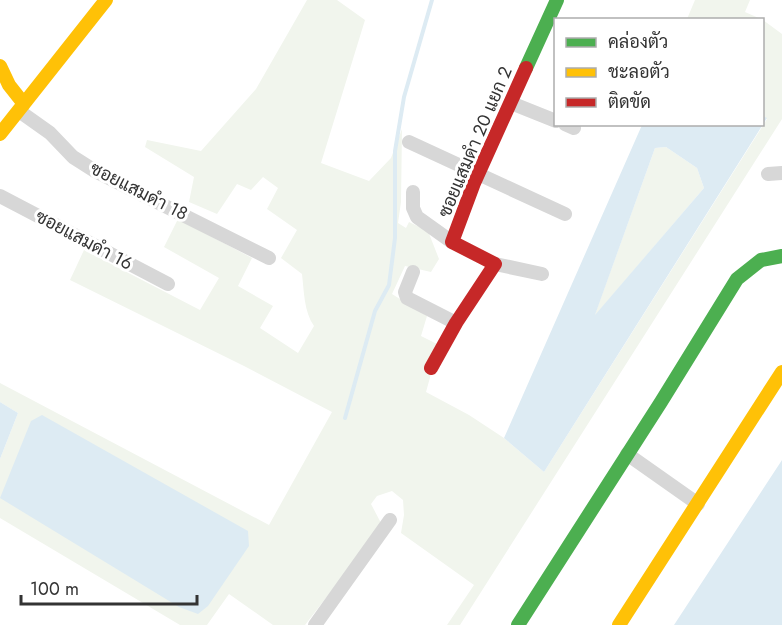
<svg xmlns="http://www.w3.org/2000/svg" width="782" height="625" viewBox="0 0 782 625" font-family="Jost,Sarabun,sans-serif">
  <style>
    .green { fill: #f1f5ed }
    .water { fill: #ddebf3; fill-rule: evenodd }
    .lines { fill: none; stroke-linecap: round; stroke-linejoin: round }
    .stream { stroke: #ddebf3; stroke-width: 4 }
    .street { stroke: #d7d7d7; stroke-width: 14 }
    .fast { stroke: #4caf50; stroke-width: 14 }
    .slow { stroke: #ffc107; stroke-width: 14 }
    .jam { stroke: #c62828; stroke-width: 14 }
    .labels { text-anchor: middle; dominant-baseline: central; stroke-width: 6; stroke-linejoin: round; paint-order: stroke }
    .street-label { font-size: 18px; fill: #333; stroke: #fff }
  </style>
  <rect width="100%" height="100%" fill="#fff"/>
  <path class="green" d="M 307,0 L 337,0 L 365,20 L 321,163 L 369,181 L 391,158 L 402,129 L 401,202 L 398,223 L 406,228 L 409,222 L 428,231 L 439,259 L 431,272 L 405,266 L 392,294 L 427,316 L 421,336 L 439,345 L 426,392 L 469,415 L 504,438 L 544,472 L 767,119 L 762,116 L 763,20 L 782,34 L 782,119 L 460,625 L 447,625 L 474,585 L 401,533 L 404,515 L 403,500 L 392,491 L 377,496 L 371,504 L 382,525 L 305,625 L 273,625 L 229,594 L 207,625 L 180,625 L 0,518 L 0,459 L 18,413 L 0,402 L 0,383 L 269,525 L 332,412 L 244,366 L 70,280 L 84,250 L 200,310 L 219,278 L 164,247 L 178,219 L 252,258 L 238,286 L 273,306 L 260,328 L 298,353 L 314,326 C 304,312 304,291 302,274 L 281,258 L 297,230 L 267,209 L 278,188 L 263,177 L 251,190 L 237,184 L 217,214 L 189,202 L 194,177 L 145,147 L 147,140 L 201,151 L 256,89 Z
    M 695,0 L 750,0 L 745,12 L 761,19 L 687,19 Z
    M 666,147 L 697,168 L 704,188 L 594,317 L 655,148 Z"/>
  <path class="water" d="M 763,116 L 767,118 L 544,472 L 504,438 L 642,125 L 762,124 ZM 666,147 L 697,168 L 704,188 L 595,315 L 655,148 Z
    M 0,402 L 18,413 L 0,459 Z
    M 42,415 L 248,531 L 249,546 L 208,606 L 198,614 L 179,607 L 0,498 L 31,421 Z
    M 782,460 L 782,625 L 674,625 Z"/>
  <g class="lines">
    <path class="stream" d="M 345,418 L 375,311 L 389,285 L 395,238 L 395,151 L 404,97 L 432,0"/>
    <path class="street" d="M 511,103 L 556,121
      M 19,111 L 50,133 L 73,157 L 95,171 L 269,258
      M 565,124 L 574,128
      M 409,142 L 565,214
      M 768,174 L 782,173
      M 413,192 L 413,208 L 417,217 L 452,242
      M 0,196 L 168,284
      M 495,264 L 542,274
      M 413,272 L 405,292 L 407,298 L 456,323
      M 627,454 L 698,504
      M 315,625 L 390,520"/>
    <path class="fast" d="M 526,68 L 557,0
      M 518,625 L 661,402 L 737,279 L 761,260 L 782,256"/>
    <path class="slow" d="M 0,66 L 9,85 L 24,104
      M 0,134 L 106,0
      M 619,625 L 782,372"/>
    <path class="jam" d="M 431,368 L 456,323 L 495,264 L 452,242 L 474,183 L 526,68"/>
  </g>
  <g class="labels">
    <g class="street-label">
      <text transform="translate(475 142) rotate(-67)">ซอยแสมดำ 20 แยก 2</text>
      <text transform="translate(139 191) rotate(27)">ซอยแสมดำ 18</text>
      <text transform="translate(84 240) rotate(28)">ซอยแสมดำ 16</text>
    </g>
  </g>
  <rect x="554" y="18" width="210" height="108" fill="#ffffff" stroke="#adadad" stroke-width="1.5"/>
  <rect x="566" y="38" width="30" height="9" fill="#4caf50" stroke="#adadad" stroke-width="1.5"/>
  <text x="608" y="48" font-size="18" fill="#333333">คล่องตัว</text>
  <rect x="566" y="68" width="30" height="9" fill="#ffc107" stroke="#adadad" stroke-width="1.5"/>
  <text x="608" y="78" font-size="18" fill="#333333">ชะลอตัว</text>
  <rect x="566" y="98" width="30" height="9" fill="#c62828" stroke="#adadad" stroke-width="1.5"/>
  <text x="608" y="108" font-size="18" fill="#333333">ติดขัด</text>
  <path d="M21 595v9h176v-9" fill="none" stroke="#333333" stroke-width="3"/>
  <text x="30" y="595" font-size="18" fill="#333333" stroke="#ffffff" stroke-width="4.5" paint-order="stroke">100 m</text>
</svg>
